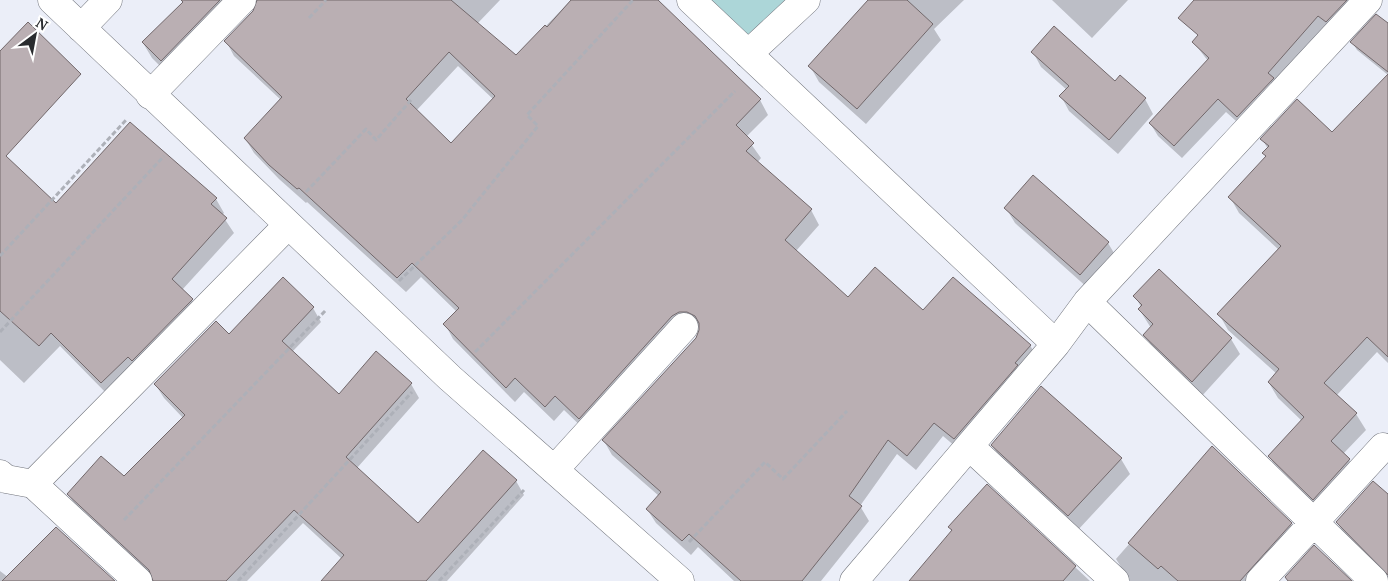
<svg xmlns="http://www.w3.org/2000/svg" width="1388" height="581" viewBox="0 0 1388 581" font-family="'PT Serif',serif">
  <style>
    .shadow { fill: #0003; fill-rule: evenodd }
    .lines { fill: none; stroke-linecap: round; stroke-linejoin: round }
    .river { stroke: #acd6d8; stroke-width: 74 }
    .building { fill: #baafb3; stroke: #72686b; fill-rule: evenodd }
    .minor-casing { stroke: #71747c; stroke-width: 29 }
    .path { stroke: #adb0b8; stroke-width: 3; stroke-dasharray: 5 2.5; stroke-linecap: butt }
    .minor { stroke: #fff; stroke-width: 28 }
  </style>
  <rect width="100%" height="100%" fill="#ebeef8"/>
  <path class="shadow" d="M 186,0 L 230,0 L 170,76 L 152,58 L 143,43 Z
    M 258,0 L 500,0 L 477,24 L 516,57 L 571,0 L 656,0 L 760,100 L 768,115 L 746,137 L 761,158 L 757,163 L 811,210 L 819,225 L 796,251 L 848,299 L 923,312 L 1030,345 L 1038,360 L 963,453 L 943,436 L 916,470 L 897,454 L 860,506 L 869,521 L 821,581 L 734,581 L 698,547 L 691,555 L 656,523 L 647,509 L 659,496 L 612,455 L 604,441 L 697,338 L 700,328 L 696,326 L 588,433 L 564,410 L 554,421 L 524,392 L 515,402 L 453,339 L 445,324 L 457,312 L 421,277 L 406,292 L 307,202 L 306,203 L 279,179 L 254,153 L 245,138 L 281,100 L 234,56 L 226,41 L 255,11 ZM 458,66 L 494,100 L 451,145 L 416,111 Z
    M 870,0 L 964,0 L 934,29 L 941,40 L 866,124 L 819,82 L 810,66 Z
    M 1052,0 L 1128,0 L 1092,38 Z
    M 1244,0 L 1353,0 L 1245,129 L 1226,112 L 1182,158 L 1158,136 L 1150,123 L 1208,61 L 1195,44 Z
    M 1388,25 L 1388,75 L 1357,50 L 1352,42 Z
    M 1033,52 L 1115,83 L 1145,99 L 1153,114 L 1118,154 L 1069,111 L 1061,96 L 1067,90 L 1041,67 Z
    M 1262,139 L 1340,140 L 1388,161 L 1388,363 L 1377,352 L 1336,396 L 1356,414 L 1366,430 L 1343,454 L 1349,460 L 1359,476 L 1323,515 L 1278,472 L 1269,456 L 1302,421 L 1278,398 L 1269,383 L 1277,374 L 1228,330 L 1219,314 L 1279,250 L 1239,213 L 1230,197 L 1266,158 L 1264,153 L 1268,149 Z
    M 0,160 L 56,205 L 216,199 L 224,213 L 222,215 L 234,233 L 182,290 L 192,300 L 200,314 L 109,396 L 60,346 L 24,383 L 0,360 Z
    M 1006,208 L 1108,243 L 1117,258 L 1089,289 L 1015,223 Z
    M 1159,271 L 1231,339 L 1240,354 L 1201,397 L 1154,350 L 1145,335 L 1151,328 L 1139,309 L 1141,307 L 1135,296 Z
    M 313,308 L 321,322 L 292,352 L 339,396 L 411,384 L 419,398 L 357,468 L 418,525 L 516,481 L 524,495 L 447,581 L 323,581 L 342,559 L 303,523 L 247,581 L 154,581 L 77,509 L 69,495 L 124,478 L 183,418 L 164,398 L 155,384 L 229,336 Z
    M 992,445 L 1121,459 L 1130,474 L 1077,531 L 1001,460 Z
    M 1213,448 L 1291,524 L 1300,539 L 1263,581 L 1130,581 L 1116,559 Z
    M 987,485 L 1090,581 L 910,581 L 952,532 L 949,527 Z
    M 1388,496 L 1388,578 L 1346,537 L 1337,522 Z
    M 0,571 L 8,577 L 113,581 L 0,581 Z"/>
  <g class="lines">
    <path class="river" d="M 746,0 L 750,3 L 754,0"/>
  </g>
  <path class="building" d="M 181,0 L 220,0 L 161,61 L 142,42 L 183,2 Z
    M 257,0 L 451,0 L 516,55 L 545,25 L 547,27 L 571,0 L 658,0 L 761,99 L 736,125 L 754,143 L 746,151 L 812,209 L 785,240 L 848,297 L 875,267 L 923,310 L 953,277 L 1031,345 L 1015,363 L 1018,365 L 954,439 L 934,423 L 907,456 L 888,440 L 849,496 L 862,506 L 802,581 L 741,581 L 689,534 L 682,541 L 646,509 L 661,492 L 602,440 L 696,338 L 699,330 L 699,323 L 695,316 L 687,312 L 679,312 L 672,316 L 579,419 L 555,396 L 545,407 L 515,378 L 506,388 L 443,324 L 459,308 L 412,263 L 397,278 L 299,188 L 297,189 L 269,165 L 244,138 L 282,97 L 224,41 L 253,11 ZM 449,52 L 495,96 L 451,143 L 406,99 Z
    M 868,0 L 907,0 L 933,24 L 857,109 L 808,66 Z
    M 1194,0 L 1347,0 L 1326,22 L 1318,16 L 1268,73 L 1274,78 L 1237,117 L 1218,99 L 1174,146 L 1149,123 L 1209,58 L 1192,42 L 1198,35 L 1178,18 Z
    M 1376,14 L 1388,23 L 1388,72 L 1350,42 Z
    M 28,22 L 81,74 L 6,156 L 56,203 L 130,122 L 217,198 L 211,204 L 227,218 L 172,279 L 193,299 L 132,361 L 128,357 L 101,383 L 51,333 L 39,346 L 0,311 L 0,51 Z
    M 1054,26 L 1115,81 L 1120,75 L 1146,98 L 1109,140 L 1059,96 L 1069,86 L 1031,52 Z
    M 1388,74 L 1388,357 L 1367,337 L 1324,383 L 1357,413 L 1331,441 L 1350,459 L 1313,500 L 1268,456 L 1304,417 L 1268,382 L 1279,369 L 1217,314 L 1281,246 L 1228,197 L 1266,156 L 1262,153 L 1269,146 L 1260,139 L 1297,99 L 1332,132 Z
    M 1033,175 L 1109,242 L 1080,275 L 1004,208 Z
    M 1159,269 L 1232,338 L 1192,382 L 1143,335 L 1153,324 L 1138,309 L 1142,305 L 1133,296 Z
    M 283,277 L 314,307 L 282,341 L 339,394 L 376,351 L 412,383 L 346,457 L 418,523 L 483,450 L 517,480 L 426,581 L 321,581 L 344,555 L 294,510 L 226,581 L 153,581 L 149,570 L 67,494 L 101,456 L 124,476 L 185,415 L 154,384 L 216,321 L 229,334 Z
    M 1041,386 L 1122,458 L 1068,516 L 991,445 Z
    M 1212,446 L 1292,523 L 1240,581 L 1178,581 L 1161,566 L 1158,569 L 1128,543 Z
    M 1373,481 L 1388,494 L 1388,575 L 1336,522 Z
    M 987,484 L 1076,566 L 1063,581 L 909,581 L 952,530 L 948,527 Z
    M 56,527 L 115,581 L 2,581 Z
    M 1314,545 L 1352,581 L 1288,581 L 1285,577 Z"/>
  <g class="lines">
    <g class="minor-casing">
      <path id="minor" d="M 52,0 L 450,378 L 680,581
        M 691,0 L 1056,344
        M 81,28 L 108,0
        M 748,54 L 806,0
        M 150,95 L 242,0
        M 1087,302 L 1374,581
        M 969,446 L 1115,581
        M 554,470 L 684,327
        M 0,474 L 6,479 L 33,484 L 138,581
        M 33,484 L 288,225
        M 854,581 L 1056,344 L 1087,302 L 1368,0
        M 1260,581 L 1383,447"/>
    </g>
    <path class="path" d="M 309,18 L 326,0
      M 306,192 L 366,129 L 376,140 L 411,100
      M 0,256 L 127,119
      M 399,281 L 462,220 L 538,126 L 527,115 L 633,0
      M 0,332 L 164,156
      M 475,352 L 735,91
      M 124,520 L 326,310
      M 689,542 L 765,462 L 783,479 L 847,411
      M 238,581 L 412,392
      M 439,581 L 524,490"/>
    <use href="#minor" class="minor"/>
  </g>
  <g transform="translate(35 35) rotate(32)" stroke="#ffffff" stroke-width="4" paint-order="stroke">
  <path d="M0-4L9 19L0 12L-9 19Z" fill="#2a2c2f"/>
  <text y="-8" font-size="14" font-weight="bold" text-anchor="middle" fill="#2a2c2f">N</text>
  </g>
</svg>
